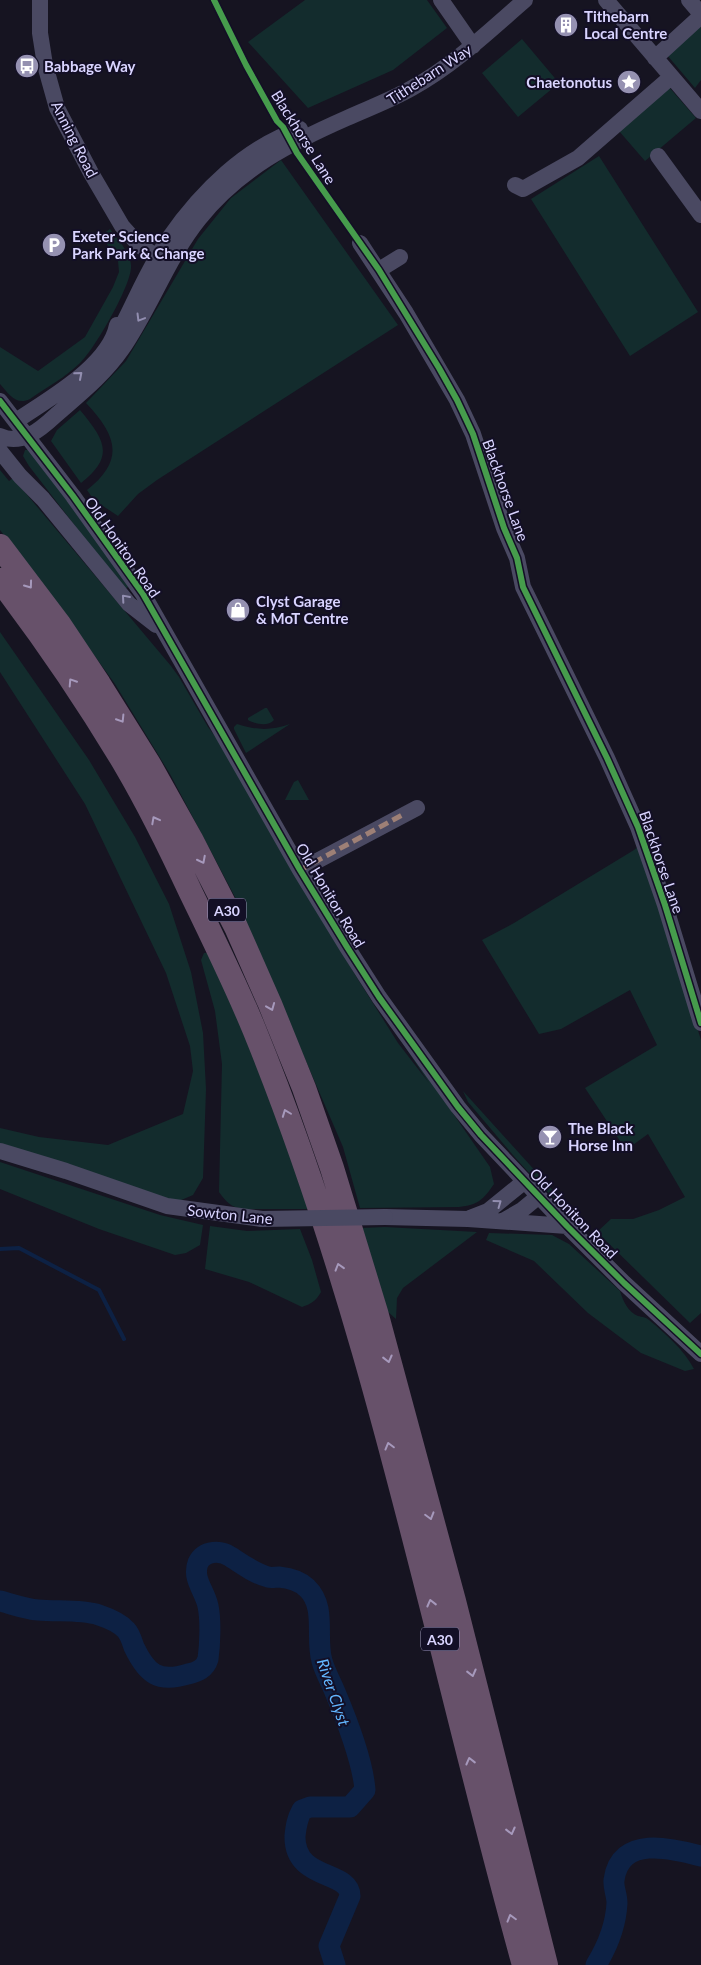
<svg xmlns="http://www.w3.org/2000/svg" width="701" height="1965" viewBox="0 0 701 1965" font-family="Lato,sans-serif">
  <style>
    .green { fill: #132c2d }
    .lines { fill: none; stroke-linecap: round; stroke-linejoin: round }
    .stream { stroke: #0d2144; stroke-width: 4 }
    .river { stroke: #0d2144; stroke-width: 21 }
    .minor { stroke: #4a4962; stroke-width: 16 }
    .highway { stroke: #67516a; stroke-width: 24 }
    .minor-bridge { stroke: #4a4962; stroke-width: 16 }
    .quiet { stroke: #9e8076; stroke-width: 5; stroke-dasharray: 10 5; stroke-linecap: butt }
    .cycleway-casing { stroke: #130f26; stroke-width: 9 }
    .cycleway { stroke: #469c4c; stroke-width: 6 }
    .oneway { stroke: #928eb0 }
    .oneway2 { stroke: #a699bc }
    .labels { text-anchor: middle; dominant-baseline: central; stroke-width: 4; stroke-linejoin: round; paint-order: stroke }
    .shield { fill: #130f26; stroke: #9e99be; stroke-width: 1 }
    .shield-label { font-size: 14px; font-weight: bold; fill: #d9d4ff }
    .poi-label { font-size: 15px; font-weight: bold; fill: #d9d4ff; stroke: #130f26; text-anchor: start }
    .street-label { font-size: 15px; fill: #d9d4ff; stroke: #130f26 }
    .water-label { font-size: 16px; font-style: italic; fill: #62b6ff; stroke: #130f26 }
  </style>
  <rect width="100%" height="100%" fill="#161421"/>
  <path class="green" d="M 305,0 L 427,0 L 447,28 L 393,70 L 308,108 L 248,42 Z
    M 701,22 L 701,80 L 695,88 L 667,55 Z
    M 522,39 L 559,83 L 518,117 L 482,73 Z
    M 668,86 L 696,118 L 645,161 L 619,131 Z
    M 599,156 L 698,312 L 630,356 L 531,199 Z
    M 281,160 L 398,325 L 157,480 L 138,494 L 118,516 L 94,500 L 87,490 C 126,459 116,435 86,403 L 126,361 L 198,239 L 231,198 Z
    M 110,229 C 118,240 130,252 131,265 C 133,283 94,350 80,363 C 66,377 47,387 30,399 C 16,406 9,394 0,384 L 0,347 L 38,371 L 85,337 L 113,287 L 119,272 L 118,261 L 101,235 Z
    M 80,410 C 104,439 116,456 81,483 L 51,441 L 57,430 Z
    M 25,450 L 29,450 L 129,581 L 128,587 L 125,589 L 120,584 L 29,466 L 23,456 Z
    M 0,470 L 9,481 L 13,478 L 171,666 L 179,677 L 208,727 L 220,743 L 354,973 L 398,1043 L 429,1083 L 356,973 L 490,1167 L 494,1184 C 483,1200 478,1205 459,1207 L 360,1208 L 343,1147 L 235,897 L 170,774 L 115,684 L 65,615 L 0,530 Z
    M 0,632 L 89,760 L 135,837 L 169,904 L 191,972 L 203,1033 L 206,1089 L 203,1178 L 193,1195 L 179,1201 L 170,1200 L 0,1143 L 0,1128 L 39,1137 L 108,1145 L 183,1114 L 193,1071 L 190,1046 L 166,973 L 85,804 L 0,672 Z
    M 265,708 L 267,708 L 274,720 C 268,727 255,724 248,720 L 248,718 Z
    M 237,724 C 256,730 270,731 290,724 L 246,753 L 234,729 L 234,727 Z
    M 298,780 L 309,800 L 285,800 L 294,782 Z
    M 640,845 L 701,1040 L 701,1313 L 690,1323 L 597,1232 L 611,1219 L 633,1219 L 659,1210 L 685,1197 L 648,1134 L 626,1150 L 585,1088 L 657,1045 L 630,990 L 561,1029 L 539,1034 L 482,940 L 514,923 L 634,850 Z
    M 204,953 L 209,953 L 258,1066 L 309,1209 L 243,1209 C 231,1207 226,1202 219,1192 L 222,1064 L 215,1011 L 201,960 Z
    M 463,1091 L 568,1207 L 569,1209 L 566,1209 C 530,1178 499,1138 468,1102 Z
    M 0,1162 L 160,1215 L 203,1225 L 200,1245 L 186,1253 L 175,1255 L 99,1229 L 0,1189 Z
    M 210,1226 L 247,1231 L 300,1229 L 312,1260 L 321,1292 C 316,1301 311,1304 302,1307 L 249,1282 L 205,1269 Z
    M 385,1227 L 477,1232 L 403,1288 L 397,1298 L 396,1319 L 388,1312 L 361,1228 Z
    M 489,1233 L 552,1235 L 569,1244 L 620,1291 C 623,1301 628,1312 638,1316 C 642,1317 646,1317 649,1320 C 666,1334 684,1350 694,1369 L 685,1371 L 641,1353 L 588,1313 L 534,1261 L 486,1240 Z"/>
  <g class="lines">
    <path class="stream" d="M 0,1249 L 19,1248 L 99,1290 L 124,1339"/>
    <path class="river" d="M 0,1601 C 12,1604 25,1609 38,1610 C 57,1612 80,1609 99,1615 C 108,1618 120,1623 126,1630 C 130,1634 132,1641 134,1647 C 147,1674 158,1683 188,1674 C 197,1672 205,1669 208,1659 C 210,1645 211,1620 208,1606 C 205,1591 192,1579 198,1563 C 204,1550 221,1550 231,1557 C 243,1565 254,1573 268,1577 C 272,1578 275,1577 279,1577 C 289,1578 300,1581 307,1588 C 327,1607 315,1637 322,1661 C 325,1672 331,1682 335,1692 C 346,1718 363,1763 365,1790 L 350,1807 L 310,1807 L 302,1810 C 297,1819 296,1826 295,1836 C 294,1881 350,1870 350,1896 L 329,1946 L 335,1965
      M 596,1965 C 607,1947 616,1924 617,1903 C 617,1895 613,1887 614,1880 C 620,1835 671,1848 701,1856"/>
    <path class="minor" d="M 40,0 L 40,33 L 45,65 L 57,108 L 91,173 L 122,226 L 139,245 L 157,257 L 162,265
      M 441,0 L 473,46
      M 606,0 L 701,111
      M 689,0 L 701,14
      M 655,58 L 701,16
      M 658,156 L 701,215
      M 515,185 L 523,189 L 578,158 L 671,77
      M 360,243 L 406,313 L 457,400 L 473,434 L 504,528 L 517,558 L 523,587 L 607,758 L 638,827 L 665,905 L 701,1023
      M 379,270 L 400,257
      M 115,333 L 122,326 C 137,297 150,265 169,238 C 201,192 246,147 300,129
      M 0,401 L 73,496 L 143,594 L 300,870 L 347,947 L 379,997 L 458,1107 L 481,1135 L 567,1226 L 624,1283 L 701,1354
      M 16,421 C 48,399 109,366 117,325
      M 0,436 C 22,446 41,429 56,415 C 80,394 104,375 122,349 C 151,307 167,259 199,219 C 239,169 290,143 347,118 C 369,108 391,100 412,88 C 454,65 488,32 525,0
      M 0,451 L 20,476 L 43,499 L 129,604 L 156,625
      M 300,870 L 417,808
      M 0,1151 L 66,1171 L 167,1206 L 262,1219
      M 385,1217 L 468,1219 L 567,1226
      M 470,1218 L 488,1211 L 525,1181
      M 503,1221 L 522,1210 L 539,1196"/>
    <path class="highway" d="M 0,546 L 59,624 L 99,684 L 149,764 L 191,839 L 236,927 L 270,1004 L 304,1088 L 332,1168 L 376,1312 L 454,1601 L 546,1965
      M 0,580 C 45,639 88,702 126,766 C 150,807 171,850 191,893 C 213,938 235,983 254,1029 C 377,1330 437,1653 524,1965"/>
    <path class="minor-bridge" d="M 262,1219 L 385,1217"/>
    <path class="quiet" d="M 300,870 L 404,814"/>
    <g class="cycleway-casing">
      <path id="cycleway" d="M 214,0 L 246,65 L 277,121 L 283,127 L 297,153 L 379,270 L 439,368 L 457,400 L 473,434 L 504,528 L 517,558 L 523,587 L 607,758 L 638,827 L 665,905 L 701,1023
        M 0,401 L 73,496 L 143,594 L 300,870 L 347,947 L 379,997 L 458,1107 L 481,1135 L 567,1226 L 624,1283 L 701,1354"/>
    </g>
    <use href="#cycleway" class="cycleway"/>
  </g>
  <defs><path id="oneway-chevron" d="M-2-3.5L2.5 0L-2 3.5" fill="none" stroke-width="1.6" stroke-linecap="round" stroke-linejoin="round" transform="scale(1.25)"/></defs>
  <g class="oneway">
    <use href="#oneway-chevron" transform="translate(140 318) rotate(121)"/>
    <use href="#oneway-chevron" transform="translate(79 375) rotate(-41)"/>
    <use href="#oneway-chevron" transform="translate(125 598) rotate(-131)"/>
    <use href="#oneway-chevron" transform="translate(498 1203) rotate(-36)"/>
  </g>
  <g class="oneway2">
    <use href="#oneway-chevron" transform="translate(29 585) rotate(54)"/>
    <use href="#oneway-chevron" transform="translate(72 682) rotate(-123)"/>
    <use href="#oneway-chevron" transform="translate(121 719) rotate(58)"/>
    <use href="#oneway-chevron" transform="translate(155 820) rotate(-118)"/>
    <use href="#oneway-chevron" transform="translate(202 860) rotate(63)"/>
    <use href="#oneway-chevron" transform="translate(271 1007) rotate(68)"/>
    <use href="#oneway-chevron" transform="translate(286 1113) rotate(-111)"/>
    <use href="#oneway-chevron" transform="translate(339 1267) rotate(-107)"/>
    <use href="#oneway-chevron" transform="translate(388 1359) rotate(76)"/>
    <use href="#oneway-chevron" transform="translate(389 1446) rotate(-105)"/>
    <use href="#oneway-chevron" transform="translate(430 1516) rotate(74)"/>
    <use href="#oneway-chevron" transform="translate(431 1603) rotate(-104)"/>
    <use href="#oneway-chevron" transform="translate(472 1673) rotate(76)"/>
    <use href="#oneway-chevron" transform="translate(470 1761) rotate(-104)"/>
    <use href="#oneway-chevron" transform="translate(511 1831) rotate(76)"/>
    <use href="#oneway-chevron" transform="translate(511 1918) rotate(-106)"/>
  </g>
  <defs>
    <g id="building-disc" transform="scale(1.25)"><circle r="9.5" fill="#9591b1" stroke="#130f26"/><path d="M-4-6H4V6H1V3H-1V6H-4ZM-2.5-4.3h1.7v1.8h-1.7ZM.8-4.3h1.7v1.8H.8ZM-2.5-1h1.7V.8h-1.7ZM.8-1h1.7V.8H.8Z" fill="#fff"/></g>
    <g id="bus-disc" transform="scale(1.25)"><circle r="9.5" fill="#9591b1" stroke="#130f26"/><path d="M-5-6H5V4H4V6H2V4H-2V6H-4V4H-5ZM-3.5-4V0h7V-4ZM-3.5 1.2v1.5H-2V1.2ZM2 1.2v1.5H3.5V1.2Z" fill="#fff"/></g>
    <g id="sight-disc" transform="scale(1.25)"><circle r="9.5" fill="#9591b1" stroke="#130f26"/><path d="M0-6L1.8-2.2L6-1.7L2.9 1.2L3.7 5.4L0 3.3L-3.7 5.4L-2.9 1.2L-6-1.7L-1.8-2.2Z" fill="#fff"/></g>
    <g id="parking-disc" transform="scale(1.25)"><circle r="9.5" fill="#9591b1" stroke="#130f26"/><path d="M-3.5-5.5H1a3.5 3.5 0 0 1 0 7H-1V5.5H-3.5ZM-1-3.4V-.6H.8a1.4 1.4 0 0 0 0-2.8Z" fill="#fff"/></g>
    <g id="shop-disc" transform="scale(1.25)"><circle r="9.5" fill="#9591b1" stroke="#130f26"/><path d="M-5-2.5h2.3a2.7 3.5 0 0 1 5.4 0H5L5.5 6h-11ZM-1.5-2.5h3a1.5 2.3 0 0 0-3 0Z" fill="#fff"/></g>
    <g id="bar-disc" transform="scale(1.25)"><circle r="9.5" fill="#9591b1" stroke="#130f26"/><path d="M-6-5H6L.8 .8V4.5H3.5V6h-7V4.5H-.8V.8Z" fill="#fff"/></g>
  </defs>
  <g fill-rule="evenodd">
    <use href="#building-disc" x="566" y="25"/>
    <use href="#bus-disc" x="27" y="66"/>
    <use href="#sight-disc" x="629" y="82"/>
    <use href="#parking-disc" x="54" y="245"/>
    <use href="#shop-disc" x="238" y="610"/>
    <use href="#bar-disc" x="550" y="1137"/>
  </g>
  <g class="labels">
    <g class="shield">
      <rect x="208" y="898.5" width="38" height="23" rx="4"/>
      <rect x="421" y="1627.5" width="38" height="23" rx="4"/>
    </g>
    <g class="shield-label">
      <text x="227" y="910">A30</text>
      <text x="440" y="1639">A30</text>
    </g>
    <g class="poi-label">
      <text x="584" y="16">Tithebarn<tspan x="584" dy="17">Local Centre</tspan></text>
      <text x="44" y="66">Babbage Way</text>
      <text x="612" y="82" text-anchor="end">Chaetonotus</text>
      <text x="72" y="236">Exeter Science<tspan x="72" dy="17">Park Park &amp; Change</tspan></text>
      <text x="256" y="601">Clyst Garage<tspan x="256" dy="17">&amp; MoT Centre</tspan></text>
      <text x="568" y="1128">The Black<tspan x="568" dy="17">Horse Inn</tspan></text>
    </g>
    <g class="street-label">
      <text transform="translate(429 74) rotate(-33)">Tithebarn Way</text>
      <text transform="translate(304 137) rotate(58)">Blackhorse Lane</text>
      <text transform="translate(75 139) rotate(63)">Anning Road</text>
      <text transform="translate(506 490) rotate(70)">Blackhorse Lane</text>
      <text transform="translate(123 547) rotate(55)">Old Honiton Road</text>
      <text transform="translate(662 862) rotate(71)">Blackhorse Lane</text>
      <text transform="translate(331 895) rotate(59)">Old Honiton Road</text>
      <text transform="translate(574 1213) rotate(46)">Old Honiton Road</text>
      <text transform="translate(230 1214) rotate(6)">Sowton Lane</text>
    </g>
    <g class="water-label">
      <text transform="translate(334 1692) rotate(71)">River Clyst</text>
    </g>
  </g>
</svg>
